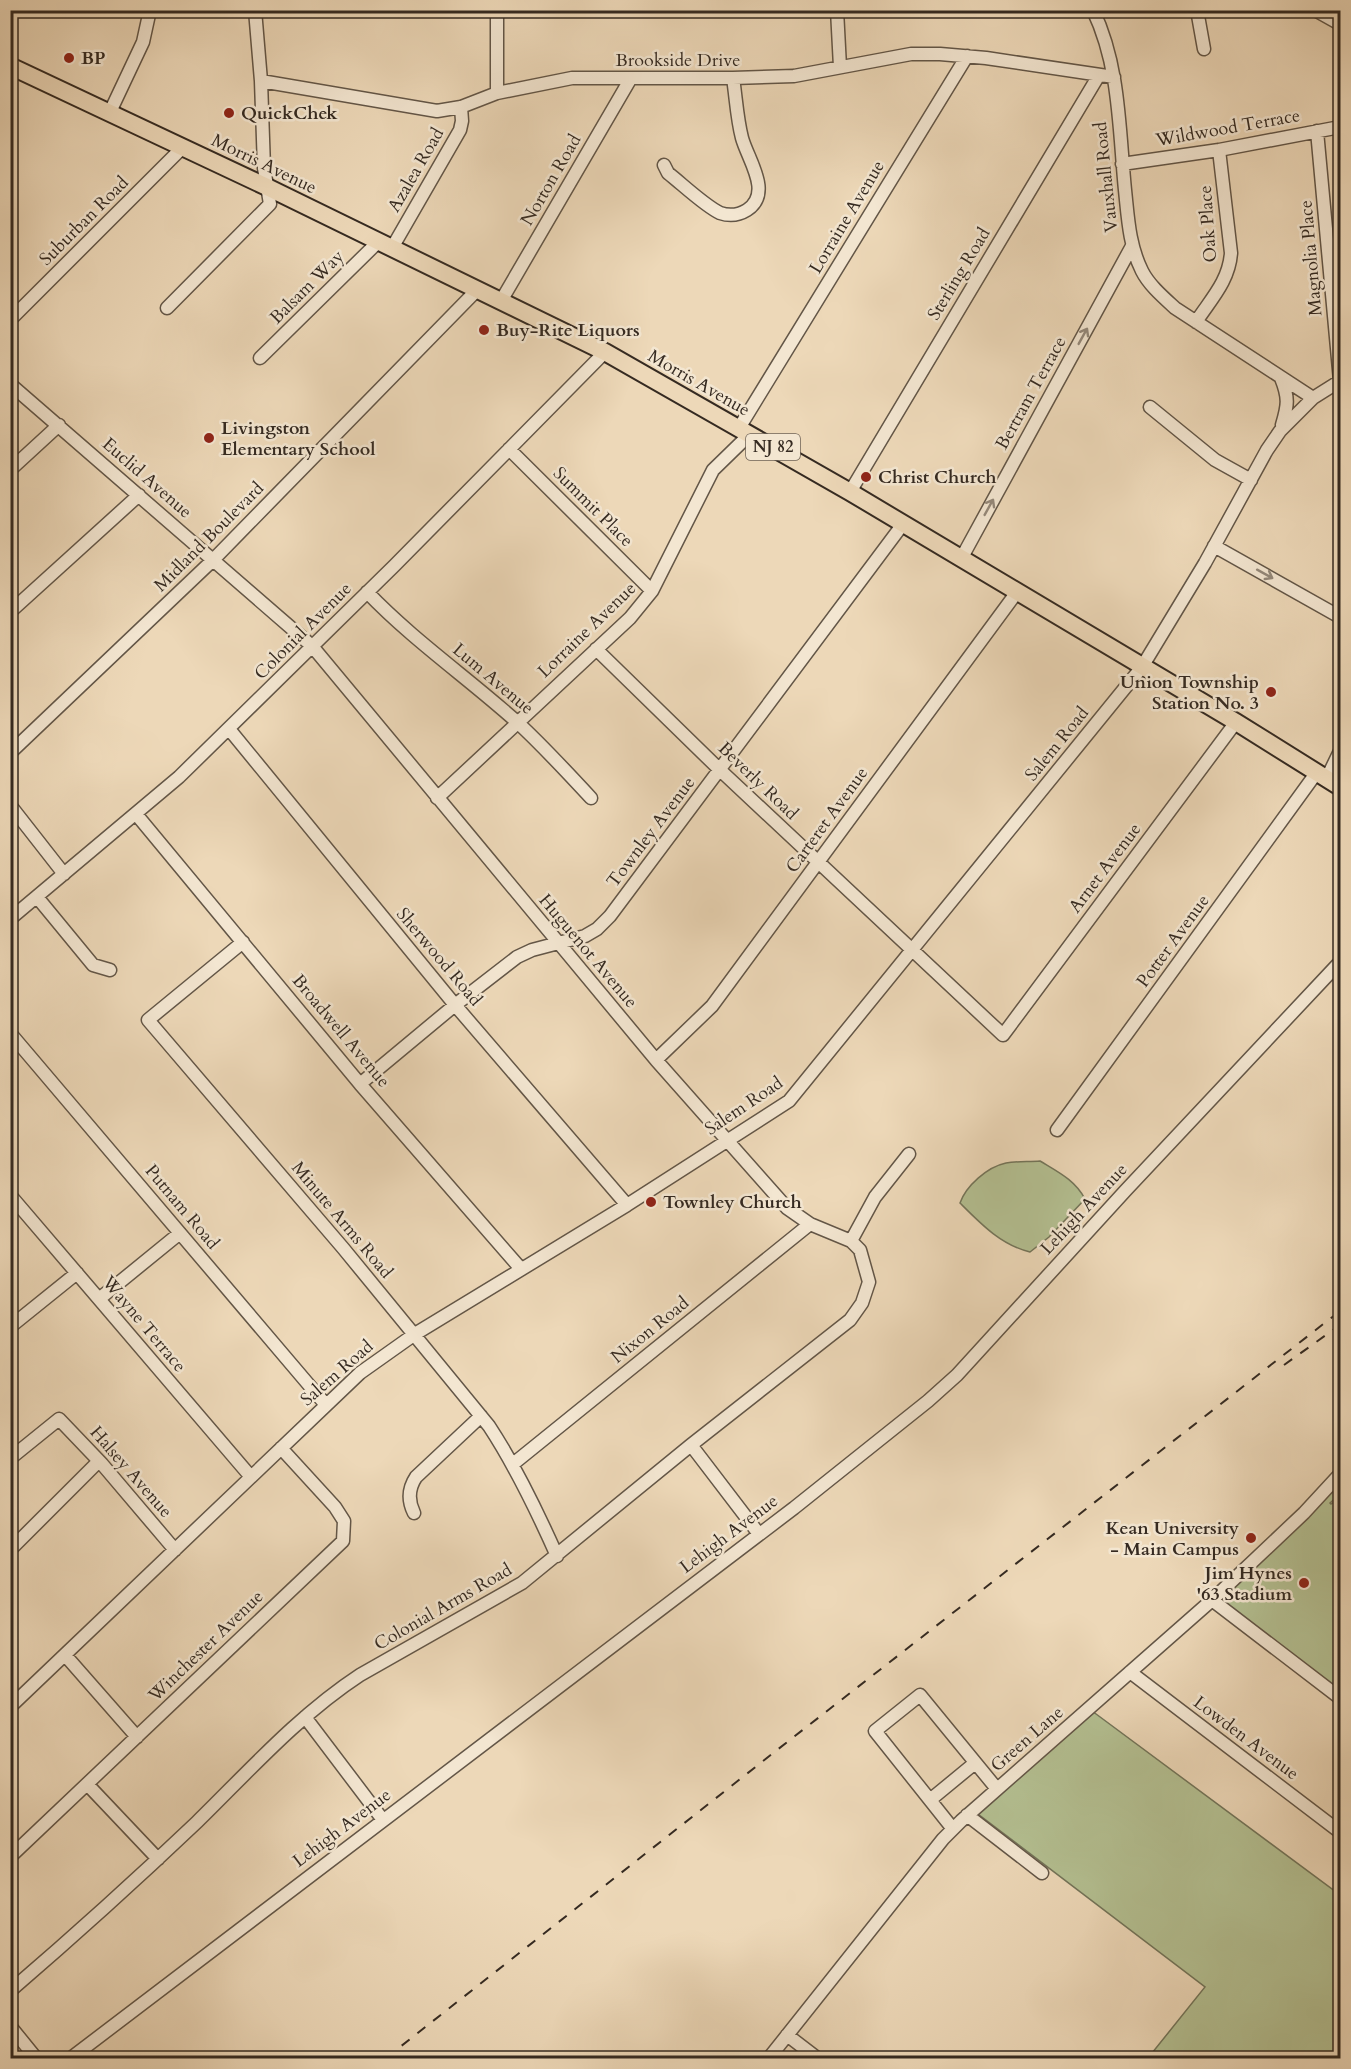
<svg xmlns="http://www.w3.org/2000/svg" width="1351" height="2069" viewBox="0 0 1351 2069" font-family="Cardo,serif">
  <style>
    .green { fill: #b4c092; stroke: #74755a; stroke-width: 1.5 }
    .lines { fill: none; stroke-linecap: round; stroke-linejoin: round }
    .minor-casing { stroke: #635647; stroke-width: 15 }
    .major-casing { stroke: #352a21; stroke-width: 20 }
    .minor { stroke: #f3e6d1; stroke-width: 12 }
    .major { stroke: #edd8b8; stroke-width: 16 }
    .rail { stroke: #352a21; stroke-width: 2; stroke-dasharray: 10 10; stroke-linecap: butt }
    .oneway { stroke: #948879 }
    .poi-dot { fill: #8f2418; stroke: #f3e6d1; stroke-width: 2 }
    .labels { text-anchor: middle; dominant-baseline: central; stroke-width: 5; stroke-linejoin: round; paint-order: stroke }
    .shield { fill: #f3e6d1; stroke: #6e6256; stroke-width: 1.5 }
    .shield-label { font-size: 16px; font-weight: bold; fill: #352a21 }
    .poi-label { font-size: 18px; font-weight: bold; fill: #352a21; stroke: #f3e6d1; text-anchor: start }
    .street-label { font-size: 18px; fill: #352a21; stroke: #f3e6d1 }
  </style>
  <rect width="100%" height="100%" fill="#edd8b8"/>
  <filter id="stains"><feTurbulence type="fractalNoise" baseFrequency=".00333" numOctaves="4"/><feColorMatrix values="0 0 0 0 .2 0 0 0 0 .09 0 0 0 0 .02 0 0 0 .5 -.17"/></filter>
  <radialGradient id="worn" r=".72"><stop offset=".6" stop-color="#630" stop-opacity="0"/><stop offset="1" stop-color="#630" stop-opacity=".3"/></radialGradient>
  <path class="green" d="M 1040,1161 C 1058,1172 1075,1180 1085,1199 L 1049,1237 L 1030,1252 C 1001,1245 981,1224 960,1203 C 966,1186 987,1167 1006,1163 C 1017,1161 1029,1162 1040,1161 Z
    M 1340,1473 L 1340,1494 L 1330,1503 L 1331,1504 L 1340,1498 L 1340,1698 L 1212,1600 Z
    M 1088,1708 L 1340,1895 L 1340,2058 L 1148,2058 L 1205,1987 L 978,1814 Z"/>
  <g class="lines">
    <g class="minor-casing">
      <path id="minor" d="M 497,10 L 497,93
        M 837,10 L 840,67
        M 1093,10 C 1120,66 1119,130 1125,190 C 1128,218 1129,245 1142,271 C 1149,285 1163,297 1175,308 L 1313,398
        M 1197,10 L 1204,49
        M 1315,10 L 1340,24
        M 261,81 L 437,111 L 461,107 L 497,93 L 572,78 L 733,78 L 794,76 L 911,54 L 940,54 L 986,58 L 1114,77
        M 110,112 L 143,42 L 150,10
        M 1317,131 L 1340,381
        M 1122,164 L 1219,150 L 1340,127
        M 664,165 L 668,173 C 682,184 705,206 720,213 C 729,216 739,215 747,210 C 773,193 748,160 742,138 C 737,119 736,98 733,78
        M 392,248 L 460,130 L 462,121 L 461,107
        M 501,301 L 631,78
        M 167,308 L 270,204 L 264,168 L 261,81 L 255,10
        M 10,320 L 183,147
        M 1196,322 C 1211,299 1229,281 1231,253 L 1219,150
        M 260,358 L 378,242
        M 1281,378 C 1289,398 1288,405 1282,425
        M 10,384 L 312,646 L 656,1060 L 787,1208 L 810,1224 L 851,1241 L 860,1250 L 869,1282 L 862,1303 L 850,1320 L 691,1445 L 522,1583 L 360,1675 C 299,1715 249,1771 197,1822 C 136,1880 74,1936 10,1991
        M 1150,407 L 1215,460 L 1251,480
        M 739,428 L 967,56
        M 509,449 L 652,591
        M 10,470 L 59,425
        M 850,492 L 1099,75
        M 1214,546 L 1340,617
        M 961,559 L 1132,246
        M 367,592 C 413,640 468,678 517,722 C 543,746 567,772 591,798
        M 10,612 L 139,495
        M 596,649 L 720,770 L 1003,1035 L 1236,722
        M 229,729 L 455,1005 L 627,1205
        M 10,753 L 213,560 L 477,290
        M 1327,778 L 1340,751
        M 437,798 L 630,618 L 652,591 L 713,470 L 750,434
        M 10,805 L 64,874
        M 136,814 L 360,1084 L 521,1269
        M 37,897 L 93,965 L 110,970
        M 10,919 L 179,777 L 394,566 L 605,352
        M 243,942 L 148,1020 L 343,1248 L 489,1426 C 516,1467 537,1511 557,1556
        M 10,1033 L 326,1405
        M 656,1060 L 712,1006 L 1017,592
        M 360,1084 L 455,1005 L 517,957 L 532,950 L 585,936 L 597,929 L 610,916 L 903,524
        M 1057,1130 L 1317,772
        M 10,1195 L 251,1477
        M 851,1241 L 875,1197 L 909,1154
        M 99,1299 L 180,1233
        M 10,1327 L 77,1273
        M 691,1445 L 759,1534
        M 10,1455 L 12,1457 L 59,1419 L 102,1464 L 175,1550
        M 513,1464 L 810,1224
        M 414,1513 C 408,1501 408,1489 416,1477 L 481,1416
        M 10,1550 L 96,1464 L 102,1464
        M 1212,1600 L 1340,1698
        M 65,1655 L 137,1737
        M 1130,1672 L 1340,1832
        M 10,1707 L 360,1373 L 415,1334 L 627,1205 L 789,1101 L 1142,667 L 1205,563 L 1267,450 L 1280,431 L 1313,398 L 1340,381
        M 305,1717 L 383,1820
        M 87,1784 L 158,1859
        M 930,1800 L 975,1763
        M 967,1815 L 1042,1873
        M 953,1829 L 875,1731 L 920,1695 L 997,1789
        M 10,1857 L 343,1541 L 344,1521 L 335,1507 L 281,1448
        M 10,2026 L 36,2058
        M 787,2035 L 817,2058
        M 71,2058 L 794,1508 L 928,1401 L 957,1375 L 1126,1190 L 1340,962
        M 769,2058 L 943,1839 L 961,1821 L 1212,1600 L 1304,1513 L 1340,1474"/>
    </g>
    <g class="major-casing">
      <path id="major" d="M 10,66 L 267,187 L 605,352 L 850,492 L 1236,722 L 1340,787"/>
    </g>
    <use href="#minor" class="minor"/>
    <use href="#major" class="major"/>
    <path class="rail" d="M 1284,1365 L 1340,1325
      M 386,2058 L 777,1750 L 1340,1311"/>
  </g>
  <defs><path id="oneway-shaft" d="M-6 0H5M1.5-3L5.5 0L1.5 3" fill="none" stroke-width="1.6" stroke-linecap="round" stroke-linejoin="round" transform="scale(1.5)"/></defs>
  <g class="oneway">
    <use href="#oneway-shaft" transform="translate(1083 336) rotate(-61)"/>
    <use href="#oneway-shaft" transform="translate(989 507) rotate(-61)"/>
    <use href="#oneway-shaft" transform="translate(1265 574) rotate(29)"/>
  </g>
  <g class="poi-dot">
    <circle cx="69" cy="58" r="6"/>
    <circle cx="229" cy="113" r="6"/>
    <circle cx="484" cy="330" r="6"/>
    <circle cx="209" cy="438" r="6"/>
    <circle cx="866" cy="477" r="6"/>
    <circle cx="1271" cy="692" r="6"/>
    <circle cx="651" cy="1202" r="6"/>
    <circle cx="1251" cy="1538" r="6"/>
    <circle cx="1304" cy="1583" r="6"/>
  </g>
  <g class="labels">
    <rect class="shield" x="746" y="434" width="54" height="26" rx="4.5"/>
    <g class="shield-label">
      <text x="773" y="447">NJ 82</text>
    </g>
    <g class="poi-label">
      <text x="81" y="58">BP</text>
      <text x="241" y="113">QuickChek</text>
      <text x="496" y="330">Buy-Rite Liquors</text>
      <text x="221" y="428">Livingston<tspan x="221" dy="21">Elementary School</tspan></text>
      <text x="878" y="477">Christ Church</text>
      <text x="1259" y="682" text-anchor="end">Union Township<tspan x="1259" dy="21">Station No. 3</tspan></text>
      <text x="663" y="1202">Townley Church</text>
      <text x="1239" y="1528" text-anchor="end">Kean University<tspan x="1239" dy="21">- Main Campus</tspan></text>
      <text x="1292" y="1573" text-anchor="end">Jim Hynes<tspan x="1292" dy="21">'63 Stadium</tspan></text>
    </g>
    <g class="street-label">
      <text x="678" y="60">Brookside Drive</text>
      <text transform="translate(1228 128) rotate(-10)">Wildwood Terrace</text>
      <text transform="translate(264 164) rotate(26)">Morris Avenue</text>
      <text transform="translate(416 170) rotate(-60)">Azalea Road</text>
      <text transform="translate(1106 177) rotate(-96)">Vauxhall Road</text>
      <text transform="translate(551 180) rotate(-60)">Norton Road</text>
      <text transform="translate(847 217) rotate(-59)">Lorraine Avenue</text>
      <text transform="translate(84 221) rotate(-45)">Suburban Road</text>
      <text transform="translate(1208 224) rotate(-94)">Oak Place</text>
      <text transform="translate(1311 258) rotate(-95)">Magnolia Place</text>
      <text transform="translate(959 274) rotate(-59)">Sterling Road</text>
      <text transform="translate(307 287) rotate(-45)">Balsam Way</text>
      <text transform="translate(699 383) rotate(30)">Morris Avenue</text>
      <text transform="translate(1031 393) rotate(-61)">Bertram Terrace</text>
      <text transform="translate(147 478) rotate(41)">Euclid Avenue</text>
      <text transform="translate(593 507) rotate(45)">Summit Place</text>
      <text transform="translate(209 537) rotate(-45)">Midland Boulevard</text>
      <text transform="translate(587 630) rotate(-44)">Lorraine Avenue</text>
      <text transform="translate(303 631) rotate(-45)">Colonial Avenue</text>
      <text transform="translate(493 679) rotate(40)">Lum Avenue</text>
      <text transform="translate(1057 744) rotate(-51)">Salem Road</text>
      <text transform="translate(758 781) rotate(44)">Beverly Road</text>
      <text transform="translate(827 820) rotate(-54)">Carteret Avenue</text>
      <text transform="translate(651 832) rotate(-53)">Townley Avenue</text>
      <text transform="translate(1105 868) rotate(-53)">Arnet Avenue</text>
      <text transform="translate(1173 941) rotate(-54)">Potter Avenue</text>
      <text transform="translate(588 951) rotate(50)">Huguenot Avenue</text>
      <text transform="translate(439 957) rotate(50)">Sherwood Road</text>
      <text transform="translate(341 1031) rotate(50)">Broadwell Avenue</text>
      <text transform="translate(744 1106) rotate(-34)">Salem Road</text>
      <text transform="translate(182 1207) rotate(50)">Putnam Road</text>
      <text transform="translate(1084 1209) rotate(-47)">Lehigh Avenue</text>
      <text transform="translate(342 1220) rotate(50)">Minute Arms Road</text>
      <text transform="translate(144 1324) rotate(50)">Wayne Terrace</text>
      <text transform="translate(650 1330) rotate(-39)">Nixon Road</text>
      <text transform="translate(337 1373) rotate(-41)">Salem Road</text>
      <text transform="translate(131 1472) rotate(49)">Halsey Avenue</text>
      <text transform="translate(729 1534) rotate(-37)">Lehigh Avenue</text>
      <text transform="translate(443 1607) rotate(-30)">Colonial Arms Road</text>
      <text transform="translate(206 1646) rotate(-44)">Winchester Avenue</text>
      <text transform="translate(1246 1738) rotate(37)">Lowden Avenue</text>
      <text transform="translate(1027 1739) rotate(-41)">Green Lane</text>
      <text transform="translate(342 1828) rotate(-37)">Lehigh Avenue</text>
    </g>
  </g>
  <rect width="1351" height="2069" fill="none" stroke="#edd8b8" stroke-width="36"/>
  <rect x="12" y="12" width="1327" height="2045" fill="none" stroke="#352a21" stroke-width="3"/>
  <rect x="18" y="18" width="1315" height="2033" fill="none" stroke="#352a21" stroke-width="1.5"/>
  <rect width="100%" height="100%" filter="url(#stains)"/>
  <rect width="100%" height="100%" fill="url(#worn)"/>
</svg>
